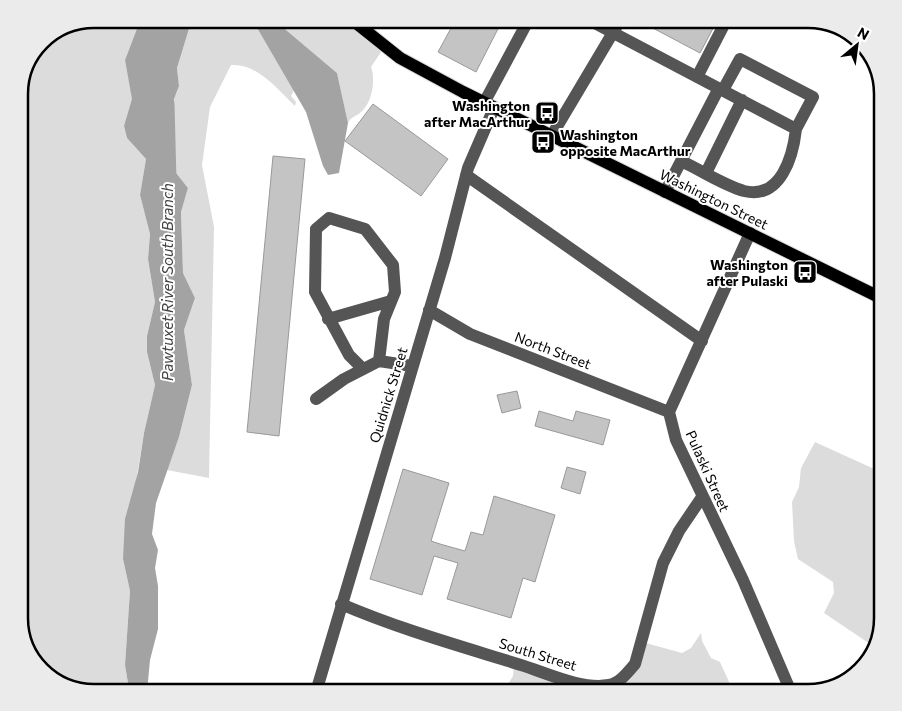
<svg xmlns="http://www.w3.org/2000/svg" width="902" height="711" viewBox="0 0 902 711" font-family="Commissioner,sans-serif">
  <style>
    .green { fill: #dcdcdc }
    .water { fill: #a3a3a3 }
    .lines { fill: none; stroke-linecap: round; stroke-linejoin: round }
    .river { stroke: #a3a3a3; stroke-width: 21 }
    .building { fill: #c4c4c4; stroke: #999 }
    .major-casing { stroke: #dbdbdb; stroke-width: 14 }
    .minor { stroke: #555; stroke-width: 12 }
    .major { stroke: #000; stroke-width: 12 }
    .labels { text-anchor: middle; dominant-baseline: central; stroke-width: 4; stroke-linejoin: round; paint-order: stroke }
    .poi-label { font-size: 14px; font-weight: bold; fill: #000; stroke: #fff; text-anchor: end }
    .street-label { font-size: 14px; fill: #000; stroke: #fff }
    .water-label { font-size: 15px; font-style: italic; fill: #444; stroke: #fff }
    .rim { fill: none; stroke: #000; stroke-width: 2.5 }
  </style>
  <rect width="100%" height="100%" fill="#fff"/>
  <path class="green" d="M 93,19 L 137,19 L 138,26 L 125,60 L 133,100 L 124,126 L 127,138 L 146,159 L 140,195 L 150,234 L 148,259 L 155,302 L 147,336 L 147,352 L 155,385 L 144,433 L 123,559 L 130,591 L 125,665 L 128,683 L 126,692 L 93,692 L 44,674 L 19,622 L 19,88 L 44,37 Z
    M 192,19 L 252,19 L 294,90 L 291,96 L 296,102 L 295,106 C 277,89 257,63 231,65 L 210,107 L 202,165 L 214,227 L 209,478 L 167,470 L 179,437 L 192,385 L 184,330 L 195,298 L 183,273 L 181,212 L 188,188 L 169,164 L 163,148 L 169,112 L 179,86 L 177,68 Z
    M 273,19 L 352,19 L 385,46 L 371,67 C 376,80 372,104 360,113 C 355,117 352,116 348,123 L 337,73 Z
    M 815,442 L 883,473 L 883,618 L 873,646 L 824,613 L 834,593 L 833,582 L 798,559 L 794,541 L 792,502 L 799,487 L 801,468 Z
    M 701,633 L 702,641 L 711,658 L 720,662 L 730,684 L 726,692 L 503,692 L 513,676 L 514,665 L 594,686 L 627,674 L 642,642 L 682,653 L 691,648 Z"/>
  <path class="water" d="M 137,19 L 192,19 L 177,68 L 179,86 L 169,112 L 163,148 L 169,164 L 188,188 L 181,212 L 183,273 L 195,298 L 184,330 L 192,385 L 179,437 L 156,503 L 152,534 L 158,550 L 155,568 L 158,586 L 158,629 L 150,660 L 147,692 L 126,692 L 128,683 L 125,665 L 130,591 L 123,559 L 125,519 L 138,472 L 144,433 L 155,385 L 147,352 L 147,336 L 155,302 L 148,259 L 150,234 L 140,195 L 146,159 L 127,138 L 124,126 L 132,99 L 125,60 L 138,26 Z
    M 252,19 L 273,19 L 337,73 L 348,123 L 339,173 L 328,175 L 323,166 L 306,112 Z"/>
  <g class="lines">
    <path class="river" d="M 164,104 L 166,181"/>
  </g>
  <path class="building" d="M 456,19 L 503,19 L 476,72 L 438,52 Z
    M 653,19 L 714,19 L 717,21 L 700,53 L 649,26 Z
    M 373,104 L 448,159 L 421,196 L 345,141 Z
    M 273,156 L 305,159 L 279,436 L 247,432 Z
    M 517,391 L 521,408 L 502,413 L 497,395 Z
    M 539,411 L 573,421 L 576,411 L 610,420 L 603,445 L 535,426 Z
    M 567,467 L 586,472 L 580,494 L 561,488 Z
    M 403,469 L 449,483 L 431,541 L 440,544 L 465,551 L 471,532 L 483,535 L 494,496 L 555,515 L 535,582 L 523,578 L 511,618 L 447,599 L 458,563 L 434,556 L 422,595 L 370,579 Z"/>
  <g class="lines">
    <g class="major-casing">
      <path id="major" d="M 351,19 L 400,58 L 463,92 L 883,299"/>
    </g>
    <path class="minor" d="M 587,19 C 657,56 726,92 796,129 L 813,97 L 740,59 L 723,90
      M 697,77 L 727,19
      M 484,103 L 529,19
      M 552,135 L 621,19
      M 681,161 C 701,170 723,185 744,191 C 781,200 793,156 796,129
      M 706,173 L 742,100
      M 466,175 L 702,341
      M 665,192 L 719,88
      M 750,233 L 669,412 L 676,440 L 743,580 L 791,692
      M 876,295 L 883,285
      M 429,310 L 470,334 L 669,412
      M 328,319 L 391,301
      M 363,369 L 349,355 L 315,292 L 316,229 L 329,218 L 365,229 L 393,265 L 395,292 L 384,319 L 379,361
      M 316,399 L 344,379 L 379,361 L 412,366
      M 341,604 C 399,629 460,646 521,665 C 547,673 581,690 609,685 C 620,683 628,672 635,664 L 663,563 L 679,531 L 702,497
      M 316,692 L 445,258 L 468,168 L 494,108"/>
    <use href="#major" class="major"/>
  </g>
  <defs>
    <g id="bus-square" transform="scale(1.25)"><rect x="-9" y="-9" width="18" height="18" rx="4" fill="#000" stroke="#fff"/><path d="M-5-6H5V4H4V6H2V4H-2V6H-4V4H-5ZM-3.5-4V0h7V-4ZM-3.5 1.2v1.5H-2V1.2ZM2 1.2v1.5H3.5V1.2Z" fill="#fff"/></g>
  </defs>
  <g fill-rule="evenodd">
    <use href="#bus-square" x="547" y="113"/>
    <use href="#bus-square" x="543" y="142"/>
    <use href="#bus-square" x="805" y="272"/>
  </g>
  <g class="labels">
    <g class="poi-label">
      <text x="530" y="105">Washington<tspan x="530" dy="16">after MacArthur</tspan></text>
      <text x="560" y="134" text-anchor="start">Washington<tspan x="560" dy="16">opposite MacArthur</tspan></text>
      <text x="788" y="264">Washington<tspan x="788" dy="16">after Pulaski</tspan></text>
    </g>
    <g class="street-label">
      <text transform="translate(714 199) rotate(26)">Washington Street</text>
      <text transform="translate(553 350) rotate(21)">North Street</text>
      <text transform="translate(388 395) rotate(-73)">Quidnick Street</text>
      <text transform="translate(708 471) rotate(66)">Pulaski Street</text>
      <text transform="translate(538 654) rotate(17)">South Street</text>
    </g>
    <g class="water-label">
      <text transform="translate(167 282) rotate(-90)">Pawtuxet River South Branch</text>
    </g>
  </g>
  <path d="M0 0H902V711H0ZM94 28H808A66 66 0 0 1 874 94V618A66 66 0 0 1 808 684H94A66 66 0 0 1 28 618V94A66 66 0 0 1 94 28Z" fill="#ebebeb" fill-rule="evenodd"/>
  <path class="rim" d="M94 28H808A66 66 0 0 1 874 94V618A66 66 0 0 1 808 684H94A66 66 0 0 1 28 618V94A66 66 0 0 1 94 28Z"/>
  <g transform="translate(857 45) rotate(29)" stroke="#ffffff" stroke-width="4" paint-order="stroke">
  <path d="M0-4L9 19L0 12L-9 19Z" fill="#000000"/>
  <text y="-8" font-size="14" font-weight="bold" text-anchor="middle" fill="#000000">N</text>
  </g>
</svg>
